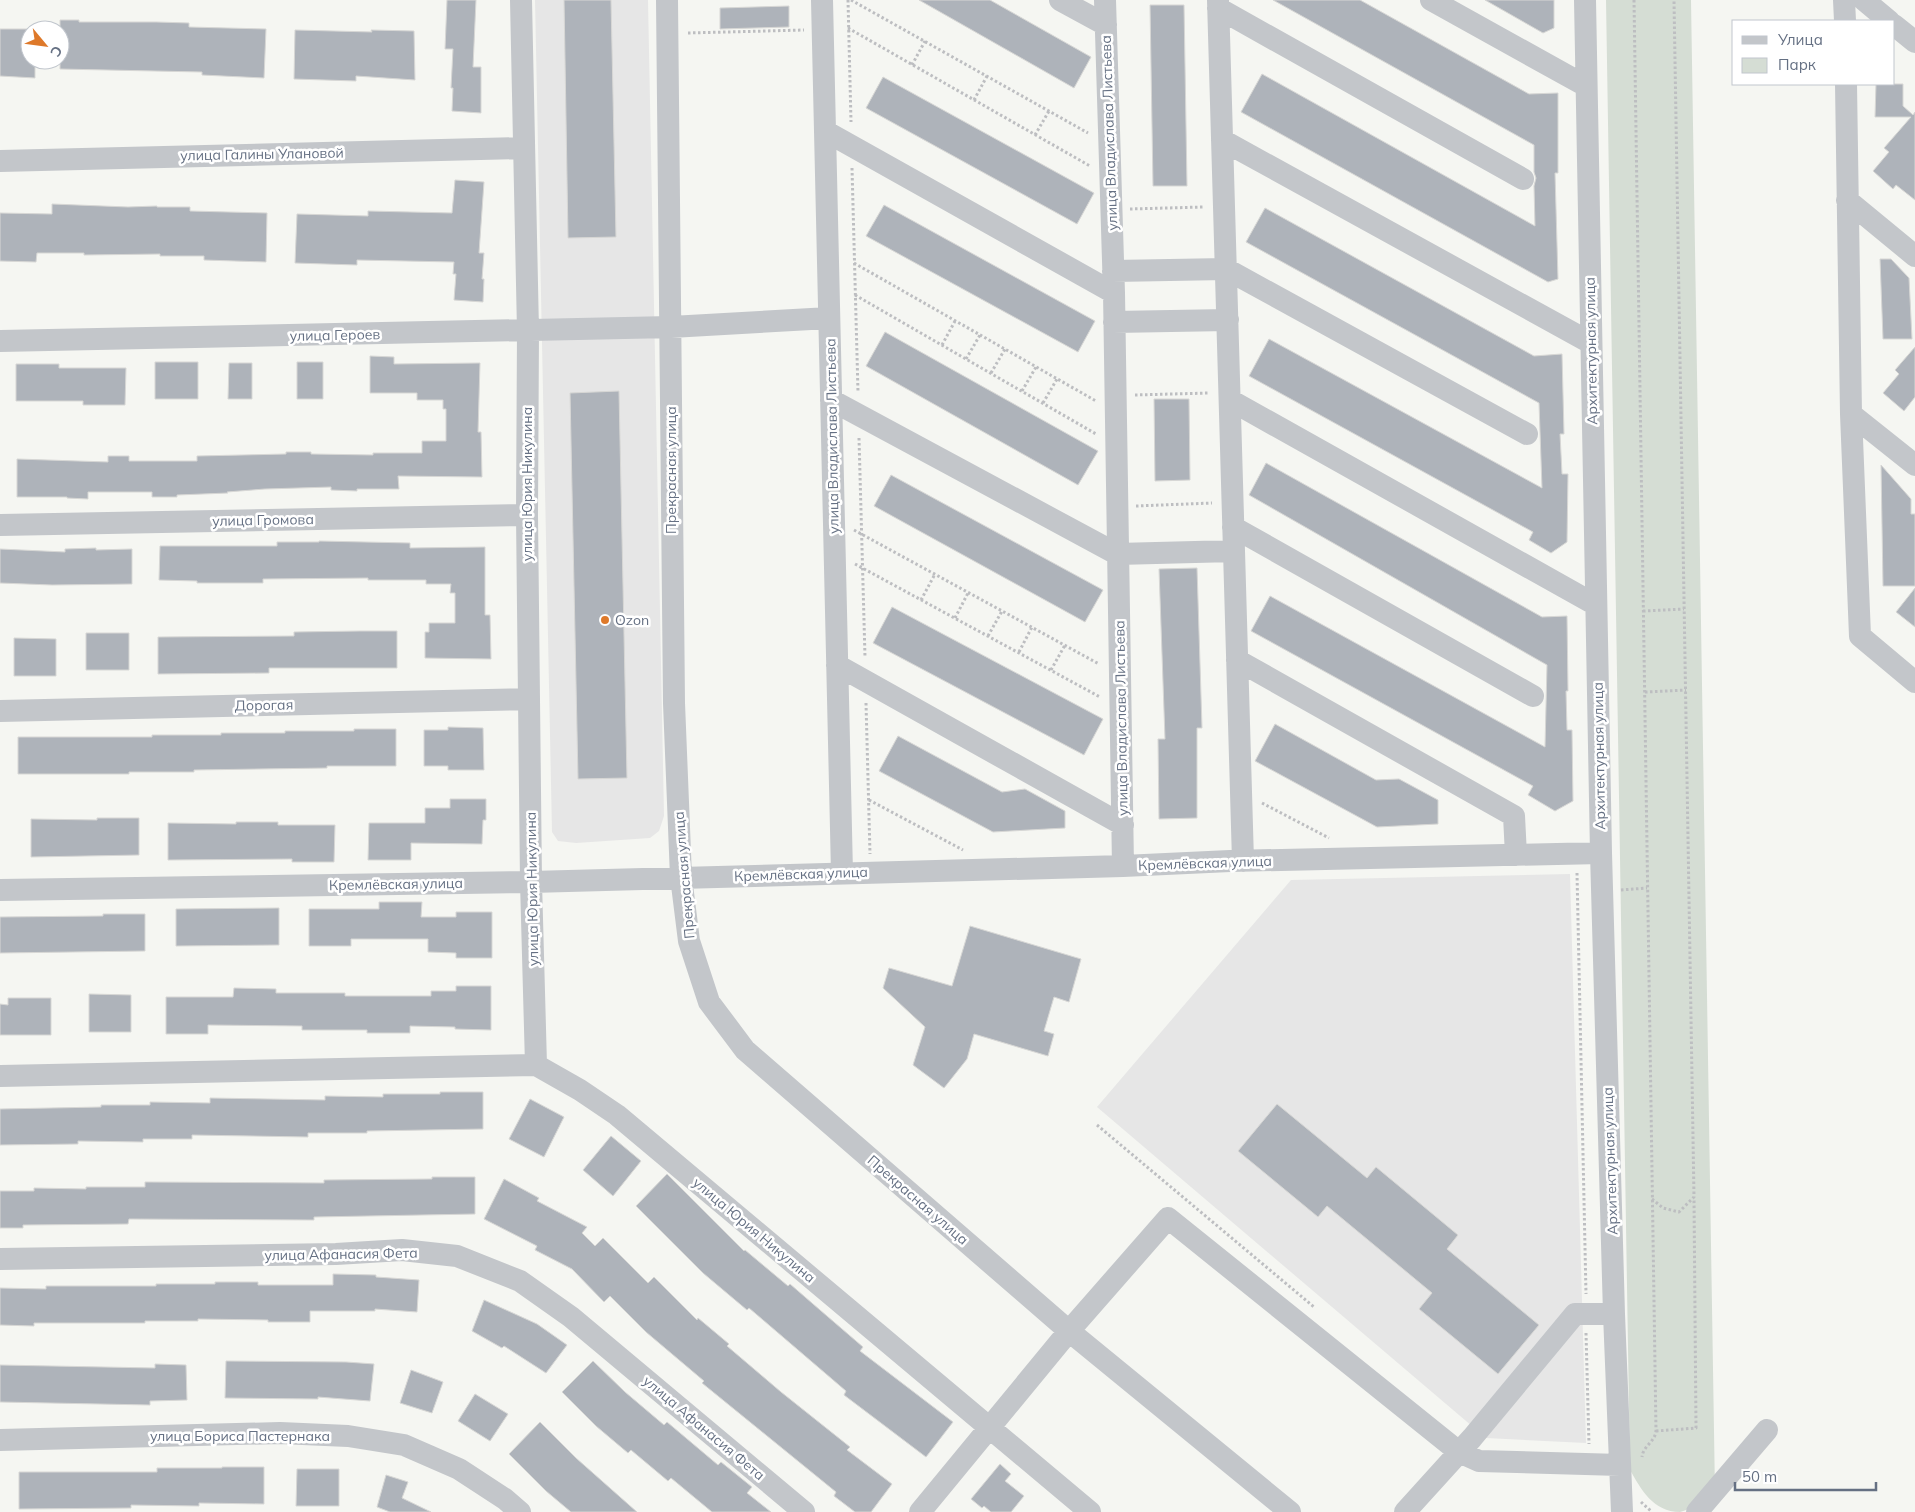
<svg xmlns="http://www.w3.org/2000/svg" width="1915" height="1512" viewBox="0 0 1915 1512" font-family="Mulish,sans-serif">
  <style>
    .built { fill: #e6e6e6 }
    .green { fill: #d5ddd4 }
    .building { fill: #aeb3ba; stroke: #d7d7d5 }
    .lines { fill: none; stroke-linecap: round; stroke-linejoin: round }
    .path { stroke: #bdbec1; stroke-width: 3; stroke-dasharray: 2.5 2.5; stroke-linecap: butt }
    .minor { stroke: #c3c6ca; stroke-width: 22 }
    .poi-dot { fill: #de792a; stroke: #fff; stroke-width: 2 }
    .labels { text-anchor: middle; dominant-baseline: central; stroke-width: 5; stroke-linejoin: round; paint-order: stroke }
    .street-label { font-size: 14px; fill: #657083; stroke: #fff }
    .poi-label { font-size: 14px; fill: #657083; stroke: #fff; text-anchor: start }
  </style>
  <rect width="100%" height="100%" fill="#f5f6f2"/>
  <path class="built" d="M 535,0 L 648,0 L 664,816 L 659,831 L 650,838 L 576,843 L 558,841 L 552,832 Z
    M 1570,874 L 1586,1443 L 1486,1438 L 1097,1107 L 1291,880 Z"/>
  <path class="green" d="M 1606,0 L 1691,0 L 1715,1493 C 1706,1498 1690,1510 1680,1512 C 1653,1512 1641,1489 1630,1470 Z"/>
  <path class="building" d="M 447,0 L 476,0 L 473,67 L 481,67 L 481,113 L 452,111 L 453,88 L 451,88 L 453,49 L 445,49 Z
    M 564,0 L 611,0 L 616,237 L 568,238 Z
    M 919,0 L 990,0 L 1091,57 L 1074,88 Z
    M 1273,0 L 1360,0 L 1529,94 L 1558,93 L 1558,173 L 1555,173 L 1558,279 L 1548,282 L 1241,112 L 1262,74 L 1535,226 L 1534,186 L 1536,178 L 1534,172 L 1534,145 Z
    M 1485,0 L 1554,0 L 1554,28 L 1543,33 Z
    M 1150,5 L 1184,5 L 1187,186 L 1153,186 Z
    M 789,6 L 789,27 L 720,29 L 720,8 Z
    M 60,20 L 79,20 L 79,22 L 156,22 L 189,23 L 189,27 L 266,29 L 264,78 L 202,75 L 202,72 L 60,69 Z
    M 0,29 L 30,29 L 30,60 L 35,60 L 35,78 L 0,76 Z
    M 295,30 L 372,32 L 371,30 L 414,31 L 415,80 L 356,76 L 356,81 L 294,79 Z
    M 883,77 L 1094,193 L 1077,224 L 866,108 Z
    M 1876,84 L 1903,84 L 1903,106 L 1913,115 L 1915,112 L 1915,200 L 1896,185 L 1893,189 L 1873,171 L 1889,152 L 1884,148 L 1911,117 L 1875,117 Z
    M 455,180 L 484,182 L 479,253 L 484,253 L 482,279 L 484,279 L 483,302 L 454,300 L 456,274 L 453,274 L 454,262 L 357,260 L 357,265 L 295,263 L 297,214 L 368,216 L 368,211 L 452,213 Z
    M 52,204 L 128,207 L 157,206 L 157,207 L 190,207 L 190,211 L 267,213 L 266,262 L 204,260 L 204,256 L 160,256 L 160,254 L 84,255 L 84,253 L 37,253 L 36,262 L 0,261 L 0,213 L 52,214 Z
    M 884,205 L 1095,321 L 1078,352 L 866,236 Z
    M 1265,208 L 1534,356 L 1562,354 L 1564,434 L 1560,434 L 1562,474 L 1568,474 L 1567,542 L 1551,553 L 1529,540 L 1533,532 L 1249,376 L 1269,339 L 1542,488 L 1539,403 L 1246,242 Z
    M 1880,259 L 1891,259 L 1909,278 L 1912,339 L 1883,339 Z
    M 885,332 L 1098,451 L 1078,485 L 866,366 Z
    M 1915,347 L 1915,397 L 1904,411 L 1883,393 L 1899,374 L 1895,370 Z
    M 370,356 L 394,357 L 394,364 L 480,363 L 478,432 L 481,432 L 482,477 L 398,476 L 399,489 L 357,489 L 357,491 L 331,490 L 331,487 L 265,489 L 227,492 L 228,493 L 177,495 L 177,497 L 152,497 L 152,492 L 88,492 L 88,499 L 67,498 L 67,497 L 17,497 L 17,459 L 108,462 L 108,456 L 129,456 L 129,461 L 197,461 L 197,456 L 286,454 L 286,452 L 311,452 L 311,454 L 373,455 L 373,453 L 422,453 L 422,441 L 446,441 L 446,409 L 443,409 L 443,400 L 417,400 L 417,393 L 370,393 Z
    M 155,362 L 198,362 L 198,399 L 155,399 Z
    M 297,362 L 323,362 L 323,399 L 297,399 Z
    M 229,363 L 252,363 L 252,399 L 228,399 Z
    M 16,364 L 59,364 L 59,368 L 126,368 L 125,405 L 83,405 L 83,401 L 16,401 Z
    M 619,391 L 627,778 L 578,779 L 570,393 Z
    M 1154,399 L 1189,399 L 1190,480 L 1155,481 Z
    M 1266,463 L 1542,617 L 1567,616 L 1568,691 L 1566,691 L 1567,730 L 1572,730 L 1573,801 L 1555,811 L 1528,795 L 1533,786 L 1251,631 L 1270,596 L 1545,747 L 1547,665 L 1249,495 Z
    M 1881,465 L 1911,499 L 1911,514 L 1915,514 L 1915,586 L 1883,586 Z
    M 891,475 L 1103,590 L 1085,622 L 874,506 Z
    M 319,541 L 410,543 L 410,548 L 485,547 L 485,615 L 490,615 L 491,659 L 425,658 L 425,632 L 429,632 L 429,623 L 455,623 L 455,593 L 450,593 L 451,584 L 426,584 L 426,580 L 368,580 L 368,578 L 263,579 L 263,583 L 197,583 L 197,581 L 159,580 L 160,546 L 277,546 L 277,542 L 319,542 Z
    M 96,548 L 96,550 L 132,549 L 132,584 L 52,585 L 0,583 L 0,549 L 65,552 L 65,549 Z
    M 1197,568 L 1202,728 L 1197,728 L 1197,818 L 1159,819 L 1158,739 L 1165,739 L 1159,569 Z
    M 1915,588 L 1915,627 L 1896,612 Z
    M 892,607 L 1103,719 L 1084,755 L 873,643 Z
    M 360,631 L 397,631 L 397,668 L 269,668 L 269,673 L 158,674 L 158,637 L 294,636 L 294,632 Z
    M 86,633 L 129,633 L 129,670 L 86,670 Z
    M 14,638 L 56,639 L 56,676 L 14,676 Z
    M 1275,724 L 1376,780 L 1399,779 L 1438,800 L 1438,824 L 1377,827 L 1255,761 Z
    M 448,727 L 483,728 L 484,770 L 448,770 L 448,766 L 424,766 L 424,730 L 448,730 Z
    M 354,729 L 396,729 L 396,766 L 327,766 L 327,768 L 194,770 L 194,772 L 129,772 L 129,774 L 18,774 L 18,737 L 152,737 L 152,735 L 221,735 L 221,733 L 285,733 L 285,731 L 354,731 Z
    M 898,736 L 1002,792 L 1025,789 L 1065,811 L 1065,828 L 993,832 L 879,771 Z
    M 450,799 L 486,799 L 486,820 L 483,820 L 482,844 L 411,843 L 411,860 L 368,860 L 369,823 L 425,823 L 425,808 L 450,808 Z
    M 97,818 L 139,818 L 139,855 L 31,857 L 31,819 L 97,820 Z
    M 236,822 L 278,822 L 278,825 L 335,825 L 334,862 L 292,862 L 292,859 L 168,860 L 168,823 L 236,824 Z
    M 379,902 L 422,902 L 421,917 L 456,917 L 456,912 L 492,912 L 492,958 L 456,958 L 456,953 L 428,952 L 428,939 L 351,939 L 351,946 L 309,946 L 309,909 L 379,909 Z
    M 279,908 L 279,945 L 176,946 L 176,909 Z
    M 103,914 L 145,914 L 145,951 L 0,953 L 0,917 L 103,916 Z
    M 970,926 L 1081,959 L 1069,1002 L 1054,997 L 1044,1031 L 1054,1034 L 1048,1056 L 974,1034 L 967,1059 L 944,1088 L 913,1065 L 925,1027 L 883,988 L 889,968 L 952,986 Z
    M 456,986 L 491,986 L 491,1030 L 455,1029 L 455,1027 L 410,1026 L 410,1033 L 367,1033 L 367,1030 L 302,1030 L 302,1026 L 208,1025 L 208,1034 L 166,1034 L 166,997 L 233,997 L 234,988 L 276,989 L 276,993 L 345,993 L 345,996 L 431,996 L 431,991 L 456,991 Z
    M 89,994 L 131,995 L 131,1032 L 89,1032 Z
    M 8,998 L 51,998 L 51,1035 L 0,1035 L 0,1004 L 8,1005 Z
    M 440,1092 L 483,1092 L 483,1129 L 367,1131 L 367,1133 L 308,1133 L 308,1137 L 192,1135 L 192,1139 L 143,1139 L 143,1142 L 78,1141 L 78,1144 L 0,1145 L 0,1109 L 101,1107 L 101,1105 L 150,1105 L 150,1102 L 210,1103 L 210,1098 L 325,1100 L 325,1096 L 383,1097 L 383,1094 L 440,1094 Z
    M 530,1099 L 564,1117 L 544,1157 L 509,1139 Z
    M 1277,1104 L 1367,1178 L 1376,1167 L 1458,1235 L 1447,1249 L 1539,1325 L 1498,1374 L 1419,1309 L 1432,1293 L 1327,1206 L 1318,1217 L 1238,1151 Z
    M 611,1136 L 641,1161 L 613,1196 L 583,1170 Z
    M 667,1174 L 744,1251 L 745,1250 L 788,1286 L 790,1284 L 820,1310 L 863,1347 L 860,1351 L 953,1422 L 926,1457 L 844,1395 L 846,1391 L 749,1308 L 747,1310 L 703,1273 L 636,1206 Z
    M 432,1177 L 475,1177 L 475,1214 L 314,1217 L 314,1220 L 129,1219 L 128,1224 L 23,1225 L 23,1228 L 0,1228 L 0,1191 L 34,1191 L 34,1188 L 86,1189 L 86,1187 L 145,1187 L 145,1182 L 324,1183 L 324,1180 L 432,1179 Z
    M 504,1179 L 539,1198 L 537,1201 L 587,1227 L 582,1233 L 595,1246 L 603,1238 L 648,1283 L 654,1277 L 697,1320 L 698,1318 L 729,1344 L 727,1346 L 781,1392 L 850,1447 L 847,1450 L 892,1484 L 871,1512 L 855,1512 L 834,1496 L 836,1492 L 702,1383 L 704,1381 L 646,1332 L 610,1296 L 604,1302 L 572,1269 L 535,1250 L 537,1246 L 484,1219 Z
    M 333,1274 L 376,1275 L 376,1277 L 419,1280 L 417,1312 L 375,1309 L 375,1311 L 310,1311 L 310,1322 L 268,1322 L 268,1320 L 198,1319 L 198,1321 L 145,1321 L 145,1323 L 34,1323 L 34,1326 L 0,1325 L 0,1288 L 46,1289 L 46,1286 L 156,1286 L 156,1284 L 215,1284 L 215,1282 L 258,1282 L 258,1285 L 333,1285 Z
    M 484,1300 L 537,1324 L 567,1345 L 546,1373 L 504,1346 L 502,1348 L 472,1331 Z
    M 226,1361 L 346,1362 L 374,1364 L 370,1401 L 318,1397 L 318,1399 L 225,1398 Z
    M 593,1361 L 625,1392 L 664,1425 L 667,1422 L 718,1465 L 721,1462 L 752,1487 L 747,1493 L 771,1512 L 712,1512 L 671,1478 L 668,1481 L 631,1450 L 628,1453 L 596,1426 L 562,1392 Z
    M 155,1364 L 186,1365 L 187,1400 L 150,1401 L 150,1405 L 0,1402 L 0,1365 L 155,1368 Z
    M 411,1370 L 443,1382 L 432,1413 L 400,1403 Z
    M 475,1394 L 508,1414 L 490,1441 L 458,1421 Z
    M 540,1422 L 576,1458 L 637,1512 L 571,1512 L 546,1491 L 509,1454 Z
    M 1000,1464 L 1011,1474 L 1005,1481 L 1024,1496 L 1011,1512 L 991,1512 L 984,1506 L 982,1508 L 971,1499 Z
    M 222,1467 L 264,1467 L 264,1504 L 199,1503 L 199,1506 L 131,1505 L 131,1508 L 19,1509 L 19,1472 L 157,1472 L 157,1468 L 222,1468 Z
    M 297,1469 L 339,1469 L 339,1506 L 296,1506 Z
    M 386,1475 L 408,1482 L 402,1498 L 431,1512 L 390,1512 L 377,1507 Z"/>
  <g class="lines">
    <path class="path" d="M 848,0 L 851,122
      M 851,0 L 1088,133
      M 1634,0 L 1656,1431 C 1655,1442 1643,1446 1642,1457
      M 848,28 L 1090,166
      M 688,33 L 804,30
      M 912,65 L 925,41
      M 974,100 L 987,76
      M 1035,135 L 1049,111
      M 852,168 L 858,392
      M 1130,209 L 1203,207
      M 854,263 L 1096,401
      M 855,295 L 1096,434
      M 942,345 L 955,321
      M 966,359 L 980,335
      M 991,373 L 1005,349
      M 1022,391 L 1036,367
      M 1135,395 L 1209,393
      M 1043,403 L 1057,379
      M 859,438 L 865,657
      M 1136,506 L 1212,503
      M 854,530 L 1099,664
      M 855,564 L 1100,697
      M 921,600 L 935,574
      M 1643,611 L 1684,609
      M 955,618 L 968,593
      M 988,636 L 1002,611
      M 1019,652 L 1032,627
      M 1051,670 L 1065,645
      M 1645,692 L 1686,690
      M 866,703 L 870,854
      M 869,800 L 963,850
      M 1262,803 L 1329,838
      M 1577,873 L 1586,1294
      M 1621,890 L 1647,888
      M 1097,1125 L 1314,1307
      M 1652,1199 L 1663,1208 L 1679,1212 L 1694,1197 L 1674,0
      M 1586,1333 L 1589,1444
      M 1656,1431 L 1696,1428 L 1694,1198
      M 1641,1502 L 1652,1512"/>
    <path class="minor" d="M 521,0 L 528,331 L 527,515 L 531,882 L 536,1065 L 580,1090 L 617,1115 L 1090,1512
      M 667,0 L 674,703 L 681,877 L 689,941 L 709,1002 L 745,1050 L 1069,1331 L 1290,1512
      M 822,0 L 842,873
      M 1060,0 L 1106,25
      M 1105,0 L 1114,293 L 1123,866
      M 1218,0 L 1243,861
      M 1431,0 L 1586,86
      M 1585,0 L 1601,853 L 1614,1314 L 1622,1512
      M 1844,0 L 1845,21
      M 1864,0 L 1889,21
      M 1218,8 L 1523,179
      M 1894,25 L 1915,42
      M 1846,84 L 1851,414 L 1860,636 L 1915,682
      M 825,131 L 1114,293
      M 1222,140 L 1591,343
      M 0,161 L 524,148
      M 1847,200 L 1915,256
      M 1113,271 L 1226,269 L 1527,434
      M 1114,322 L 1228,320
      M 0,341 L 671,327 L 829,318
      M 831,400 L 1117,554 L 1234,551
      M 1230,400 L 1596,605
      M 1851,414 L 1915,465
      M 0,525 L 527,515
      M 1233,527 L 1533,696
      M 1237,660 L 1514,816 L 1516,855
      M 837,665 L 1123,825
      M 0,711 L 529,699
      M 0,890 L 531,882 L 1123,866 L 1230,861 L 1601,853
      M 0,1076 L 536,1065
      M 0,1259 L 336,1254 L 402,1250 L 457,1256 L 520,1281 L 571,1317 L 804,1512
      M 0,1440 L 280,1433 L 348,1436 L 404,1445 L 459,1469 L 505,1499 L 520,1512
      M 920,1512 L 1069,1331 L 1168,1218 L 1459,1452 L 1479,1461 L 1620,1465
      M 1405,1512 L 1472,1438 L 1575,1314 L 1614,1314
      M 1697,1512 L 1767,1430"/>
  </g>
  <circle class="poi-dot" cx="605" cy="620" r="5"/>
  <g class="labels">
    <g class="street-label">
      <text transform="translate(1109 133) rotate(-92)">улица Владислава Листьева</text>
      <text transform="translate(262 154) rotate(-1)">улица Галины Улановой</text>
      <text transform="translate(335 335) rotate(-1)">улица Героев</text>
      <text transform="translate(1591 351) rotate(-91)">Архитектурная улица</text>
      <text transform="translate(832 436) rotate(-91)">улица Владислава Листьева</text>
      <text transform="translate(671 470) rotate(-90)">Прекрасная улица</text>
      <text transform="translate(527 484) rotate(-90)">улица Юрия Никулина</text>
      <text transform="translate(263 520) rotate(-1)">улица Громова</text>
      <text transform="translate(264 705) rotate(-1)">Дорогая</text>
      <text transform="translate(1121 718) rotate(-91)">улица Владислава Листьева</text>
      <text transform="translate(1599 756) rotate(-91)">Архитектурная улица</text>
      <text transform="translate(1205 863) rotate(-2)">Кремлёвская улица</text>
      <text transform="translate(801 874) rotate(-2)">Кремлёвская улица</text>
      <text transform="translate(684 875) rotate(-95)">Прекрасная улица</text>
      <text transform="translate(396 884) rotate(-1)">Кремлёвская улица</text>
      <text transform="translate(532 889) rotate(-91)">улица Юрия Никулина</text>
      <text transform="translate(1610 1161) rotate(-92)">Архитектурная улица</text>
      <text transform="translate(918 1200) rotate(41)">Прекрасная улица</text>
      <text transform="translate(754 1230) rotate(40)">улица Юрия Никулина</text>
      <text transform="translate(341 1254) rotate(-1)">улица Афанасия Фета</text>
      <text transform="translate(704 1428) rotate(40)">улица Афанасия Фета</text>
      <text x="240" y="1436">улица Бориса Пастернака</text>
    </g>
    <g class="poi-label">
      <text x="615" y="620">Ozon</text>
    </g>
  </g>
  <rect x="1732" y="20" width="162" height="65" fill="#ffffff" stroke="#c1c6cd"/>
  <rect x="1742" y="36" width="25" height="8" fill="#c3c6ca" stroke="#c1c6cd"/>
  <text x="1778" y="45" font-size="15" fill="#657083">Улица</text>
  <rect x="1742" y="58" width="25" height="15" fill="#d5ddd4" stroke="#c1c6cd"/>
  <text x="1778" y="70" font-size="15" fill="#657083">Парк</text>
  <g transform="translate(45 45) rotate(119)"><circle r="24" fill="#ffffff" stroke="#c1c6cd"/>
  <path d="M0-4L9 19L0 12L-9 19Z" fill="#de792a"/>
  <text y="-8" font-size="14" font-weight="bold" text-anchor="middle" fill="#657083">С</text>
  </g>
  <path d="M1735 1482v8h141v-8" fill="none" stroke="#657083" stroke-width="2.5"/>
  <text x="1742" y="1482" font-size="15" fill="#657083" stroke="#ffffff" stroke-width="4" paint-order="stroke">50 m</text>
</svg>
